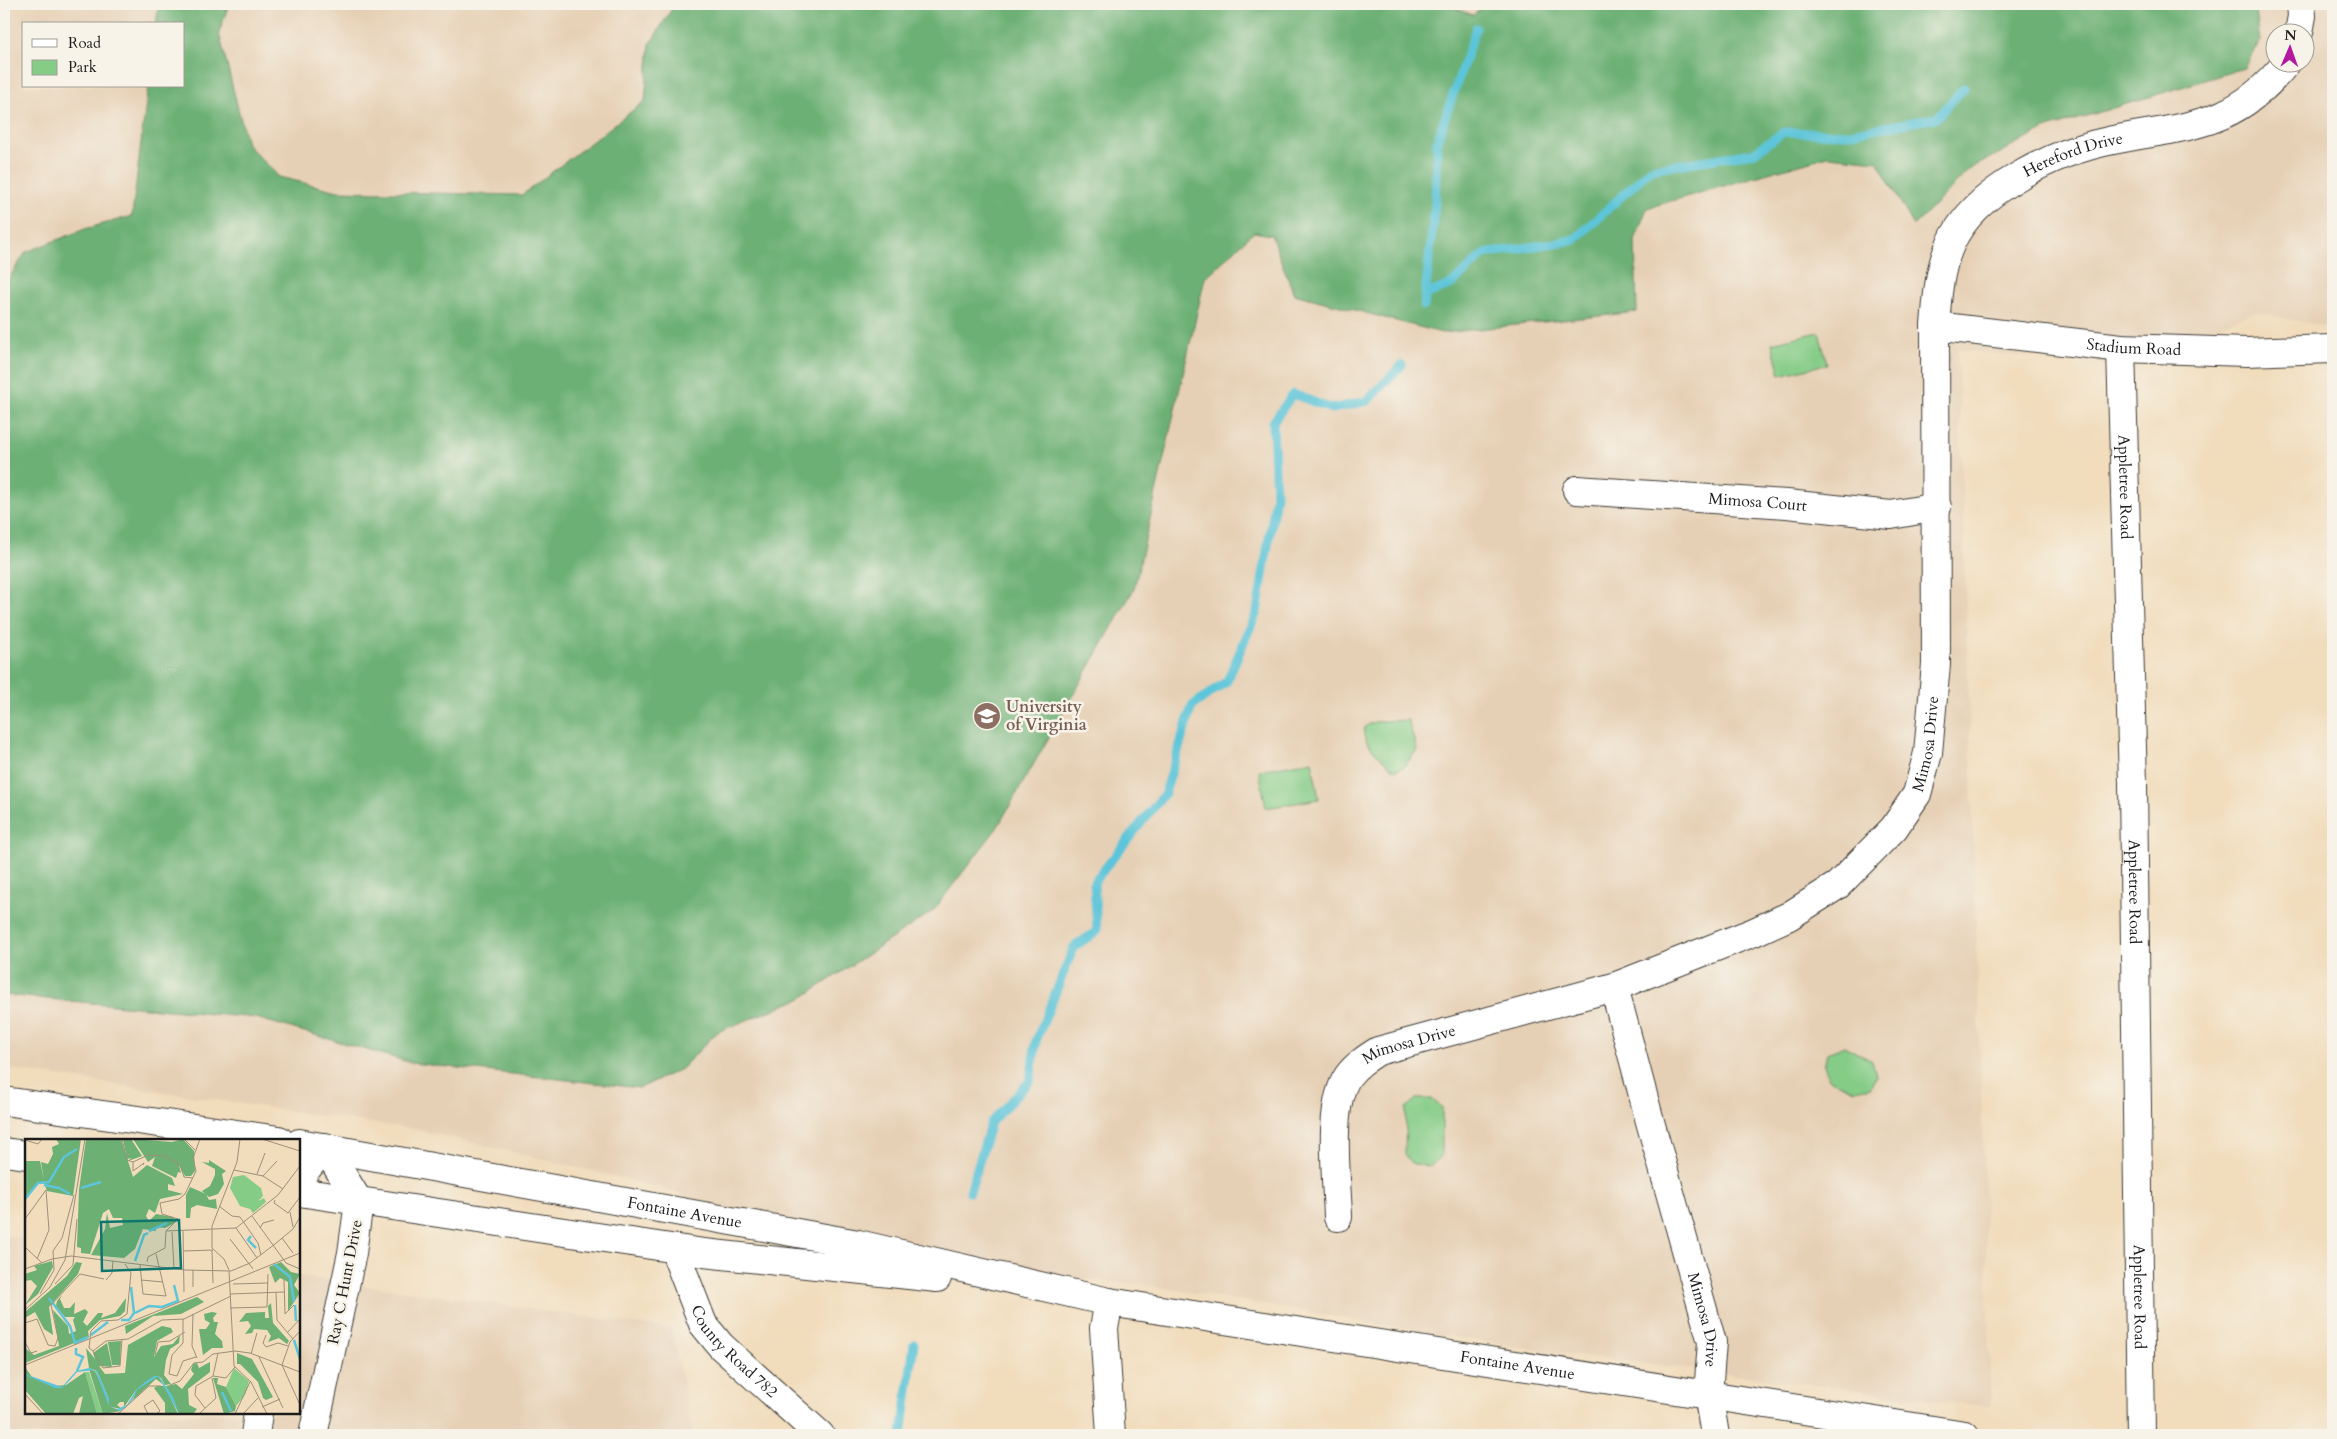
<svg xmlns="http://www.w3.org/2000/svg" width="2337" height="1439" viewBox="0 0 2337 1439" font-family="Cardo,serif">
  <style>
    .built { fill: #e6d0b5; fill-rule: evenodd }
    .green { fill: #85cc87; stroke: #507452 }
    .forest { fill: #6cb074; stroke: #446648 }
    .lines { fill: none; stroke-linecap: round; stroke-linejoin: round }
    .stream { stroke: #5dc5d9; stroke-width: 9 }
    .street-casing { stroke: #3c3934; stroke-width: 30 }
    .primary-casing { stroke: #3c3934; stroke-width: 30 }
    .street { stroke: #fff; stroke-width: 28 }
    .primary { stroke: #fff; stroke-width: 28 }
    .labels { text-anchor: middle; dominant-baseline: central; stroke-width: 5; stroke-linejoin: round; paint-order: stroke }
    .street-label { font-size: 16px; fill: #1c1c1c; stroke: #f7f3e8 }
    .education-label { font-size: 16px; font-weight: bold; fill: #785e54; stroke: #f7f3e8; text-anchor: start }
    .inset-river { fill: none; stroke: #5dc5d9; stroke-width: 2.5 }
    .inset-road { fill: none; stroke: #9c8f7b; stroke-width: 1 }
    .view { fill: #0f766e; fill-opacity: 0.15; stroke: #0f766e; stroke-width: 2.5 }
    .inset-edge { fill: none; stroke: #1c1c1c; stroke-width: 2.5 }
  </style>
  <rect width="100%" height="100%" fill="#f7f3e8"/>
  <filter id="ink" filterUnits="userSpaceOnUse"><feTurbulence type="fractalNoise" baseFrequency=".02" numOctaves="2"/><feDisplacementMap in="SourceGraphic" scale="10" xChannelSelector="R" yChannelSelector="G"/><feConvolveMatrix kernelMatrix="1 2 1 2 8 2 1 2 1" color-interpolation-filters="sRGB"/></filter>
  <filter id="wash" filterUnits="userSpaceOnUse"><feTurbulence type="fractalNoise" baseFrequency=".0096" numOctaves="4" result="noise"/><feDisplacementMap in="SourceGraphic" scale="20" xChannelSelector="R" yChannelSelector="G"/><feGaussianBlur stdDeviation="1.12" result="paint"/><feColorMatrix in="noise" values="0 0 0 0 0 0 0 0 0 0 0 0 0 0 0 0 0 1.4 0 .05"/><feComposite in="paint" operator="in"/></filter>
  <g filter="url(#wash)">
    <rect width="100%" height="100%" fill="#f1dcbb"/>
    <path class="built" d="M 4,4 L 2333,4 L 2333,326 L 2325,327 L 2256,312 L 2112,365 L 1958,350 L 1991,1407 L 1514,1347 L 1140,1284 L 903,1266 L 654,1186 L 419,1130 L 4,1068 ZM 24,24 L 184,24 L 184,86 L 24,86 ZM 2274,32 L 2304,32 L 2304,62 L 2274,62 Z
      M 4,1235 L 26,1238 L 26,1413 L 299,1413 L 299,1276 L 672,1329 L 693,1435 L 4,1435 Z"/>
    <path class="green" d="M 1819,332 L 1827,364 L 1780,375 L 1772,343 Z
      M 1408,720 L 1417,750 L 1404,767 L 1394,770 C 1386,762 1344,729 1375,722 C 1386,720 1397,721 1408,720 Z
      M 1312,761 L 1319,799 L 1266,808 L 1259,770 Z
      M 1844,1046 L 1872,1061 L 1876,1075 L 1871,1087 L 1854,1090 L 1829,1079 L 1824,1065 L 1828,1053 Z
      M 1416,1099 L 1432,1099 L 1442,1108 L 1442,1155 L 1431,1166 L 1414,1165 L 1405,1155 L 1406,1108 Z"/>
    <path class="forest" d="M 159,4 L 229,4 L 219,33 L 247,144 L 279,177 L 338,191 L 522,195 L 645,101 L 650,44 L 675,4 L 1443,4 L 1473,15 L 1488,4 L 2255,4 L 2260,41 L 2244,68 L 2045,129 L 1970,169 L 1914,226 L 1877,161 L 1828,156 L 1647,208 L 1635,240 L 1637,312 L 1442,333 L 1294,294 L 1271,235 L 1254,232 L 1205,278 L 1134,589 L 997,828 L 933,911 L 802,998 L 717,1032 L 681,1069 L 640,1088 L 412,1063 L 256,1018 L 4,995 L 4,286 L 26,252 L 85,229 L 132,216 L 148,86 L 184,86 L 184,24 L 156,24 Z"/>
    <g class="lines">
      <path class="stream" d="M 1425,295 L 1452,284 L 1484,254 L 1574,240 L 1651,169 L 1753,153 L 1784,132 L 1845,134 L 1936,118 L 1964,88
        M 1424,306 L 1435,203 L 1437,141 L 1476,28
        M 970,1192 L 991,1122 L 1030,1081 L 1036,1041 L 1074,947 L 1097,931 L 1094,882 L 1165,793 L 1192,706 L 1227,681 L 1257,612 L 1276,496 L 1273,422 L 1293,394 L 1332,409 L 1367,401 L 1402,365
        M 902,1435 L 914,1344"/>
    </g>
  </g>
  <g filter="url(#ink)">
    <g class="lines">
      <g class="street-casing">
        <g id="street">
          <path d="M 2299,32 L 2302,16 L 2301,4"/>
          <path id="s1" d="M 1935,326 L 2121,348 L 2247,352 L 2333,349"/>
          <path id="s2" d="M 2121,348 L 2133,784 L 2141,1435"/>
          <path id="s3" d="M 1577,490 L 1787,504 L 1891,515 L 1937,507"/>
          <path id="s4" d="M 1614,987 L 1651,1125 L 1712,1342 L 1708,1394 L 1715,1435"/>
          <path d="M 299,1178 L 325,1147 L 359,1202 L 352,1253 L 313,1435"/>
          <path id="s5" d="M 1338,1217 C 1337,1180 1327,1106 1348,1076 C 1356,1065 1367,1058 1378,1051 L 1614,987 L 1754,932 L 1789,916 L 1838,885 L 1894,828 L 1917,794 L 1928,753 L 1936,664 L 1935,326 C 1937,299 1939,270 1950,245 C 1974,189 2057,151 2113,140 C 2188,125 2235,128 2287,62"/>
          <path id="s6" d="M 674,1249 L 703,1324 L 721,1346 L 820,1435"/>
          <path d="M 1109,1302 L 1104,1328 L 1111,1435"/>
          <path d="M 255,1435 L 258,1413"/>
        </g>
      </g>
      <g class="primary-casing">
        <g id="primary">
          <path d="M 4,1101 L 279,1140"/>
          <path id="s7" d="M 299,1143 L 858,1244 L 1109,1302 L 1965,1435"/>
          <path d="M 4,1152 L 26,1155"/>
          <path d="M 299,1192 L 704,1253 L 937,1278"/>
        </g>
      </g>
      <use href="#street" class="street"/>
      <use href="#primary" class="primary"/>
    </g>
  </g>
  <defs>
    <g id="university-disc" transform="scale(1.4375)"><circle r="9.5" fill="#8d6e63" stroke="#f7f3e8"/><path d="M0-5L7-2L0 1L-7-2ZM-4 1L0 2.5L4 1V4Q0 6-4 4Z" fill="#fff"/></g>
  </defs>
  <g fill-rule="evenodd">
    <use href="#university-disc" x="987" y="716"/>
  </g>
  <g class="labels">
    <g class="street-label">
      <text stroke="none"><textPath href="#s5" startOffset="1505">Hereford Drive</textPath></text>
      <text stroke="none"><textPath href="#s1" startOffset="200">Stadium Road</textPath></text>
      <text stroke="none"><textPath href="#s2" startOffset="139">Appletree Road</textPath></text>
      <text stroke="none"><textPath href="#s3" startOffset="181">Mimosa Court</textPath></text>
      <text stroke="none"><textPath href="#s5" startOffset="846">Mimosa Drive</textPath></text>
      <text stroke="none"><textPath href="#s2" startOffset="544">Appletree Road</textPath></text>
      <text stroke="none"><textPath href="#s5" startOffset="214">Mimosa Drive</textPath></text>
      <text stroke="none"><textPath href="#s7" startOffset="392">Fontaine Avenue</textPath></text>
      <text transform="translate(345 1282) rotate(-79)">Ray C Hunt Drive</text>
      <text stroke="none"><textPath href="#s2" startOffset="949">Appletree Road</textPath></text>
      <text stroke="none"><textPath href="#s4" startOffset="345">Mimosa Drive</textPath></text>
      <text stroke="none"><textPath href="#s6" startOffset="121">County Road 782</textPath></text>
      <text stroke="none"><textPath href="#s7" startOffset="1239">Fontaine Avenue</textPath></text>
    </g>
    <g class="education-label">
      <text x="1006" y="707">University<tspan x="1006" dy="18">of Virginia</tspan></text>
    </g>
  </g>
  <g transform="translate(25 1139)">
    <rect width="275" height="275" fill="#f1dcbb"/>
    <path d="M 219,36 L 236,49 L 238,57 L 233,62 L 239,59 L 241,63 L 228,74 L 225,70 L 215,67 L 205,49 L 208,38 ZM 209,229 L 224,242 L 220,256 L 211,267 L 201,248 ZM 60,233 L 64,233 L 78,275 L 72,275 Z" fill="#85cc87"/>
    <path d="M 31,0 L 56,0 L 48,57 L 22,52 L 19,44 L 14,43 L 0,62 L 0,22 L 15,22 L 19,41 L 16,23 L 23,25 L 28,15 L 27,8 L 34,5 ZM 61,0 L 96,0 L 108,38 L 122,26 L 147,39 L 150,47 L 143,45 L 143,51 L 158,55 L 135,60 L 130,74 L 124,70 L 121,77 L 124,82 L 131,75 L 148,78 L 151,83 L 140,89 L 131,88 L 131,92 L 118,90 L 110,110 L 99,119 L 66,116 L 80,90 L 82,74 L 85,89 L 98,86 L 97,79 L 88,79 L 84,70 L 78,74 L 65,115 L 56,114 L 56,109 L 52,108 L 54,51 ZM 98,0 L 106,0 L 117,17 L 103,22 L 106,19 L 102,20 ZM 108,0 L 147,3 L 158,0 L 169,12 L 170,32 L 166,37 L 160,37 L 154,26 L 156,34 L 153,33 L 151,39 L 127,27 L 130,18 L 123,23 ZM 184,21 L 201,32 L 197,35 L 199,45 L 193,55 L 184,58 L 177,52 L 185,47 L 190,36 L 190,30 L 177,23 L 184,24 ZM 165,48 L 181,55 L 184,61 L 191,60 L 192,70 L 172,66 L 166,69 L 165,79 L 161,79 L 161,56 ZM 27,122 L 28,128 L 13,155 L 0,166 L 12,147 L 6,141 L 0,142 L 0,135 L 12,131 L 9,127 ZM 51,123 L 57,124 L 53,135 L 24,168 L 28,196 L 19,190 L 10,173 L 0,179 L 0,173 L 42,137 ZM 256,123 L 266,133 L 275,135 L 269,146 L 275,154 L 263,172 L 263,143 L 255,139 L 250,144 L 244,128 ZM 37,156 L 35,160 L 39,169 L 45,169 L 50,163 L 49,175 L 60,170 L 63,173 L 58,183 L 62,187 L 73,174 L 78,174 L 76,179 L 90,174 L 101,159 L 100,172 L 95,177 L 75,181 L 63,192 L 64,198 L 0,224 L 0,209 L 9,216 L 34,207 L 28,171 L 43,187 L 44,195 L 51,192 L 48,181 L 50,178 L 40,178 L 31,167 L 32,162 ZM 172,158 L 179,163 L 156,175 L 128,177 L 101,195 L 100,187 ZM 246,164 L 248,184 L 264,202 L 262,205 L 254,199 L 243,203 L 246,197 L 242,191 L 229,190 L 227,194 L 220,195 L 226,187 L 223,182 L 214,183 L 221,174 L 240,173 L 240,179 L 244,179 L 243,167 ZM 187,173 L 192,174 L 188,179 L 189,183 L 193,183 L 190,195 L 197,202 L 198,209 L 187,209 L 178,216 L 174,190 L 181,190 L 185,184 L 180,181 L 179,175 ZM 137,187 L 146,189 L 148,193 L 132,202 L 129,218 L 136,207 L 148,205 L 155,196 L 154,204 L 145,210 L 141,221 L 139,236 L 146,245 L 140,246 L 136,239 L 133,237 L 139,246 L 131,240 L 108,261 L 111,251 L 99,268 L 99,263 L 95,263 L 92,266 L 97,270 L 86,268 L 96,272 L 78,275 L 64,230 L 70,232 L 84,260 L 72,232 L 64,229 L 61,209 L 70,220 L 68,214 L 82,204 L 87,228 L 74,227 L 80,235 L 100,234 L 103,206 ZM 96,202 L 95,226 L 87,226 L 83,203 ZM 212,214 L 227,220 L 248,258 L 241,261 L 238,259 L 233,243 L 215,225 L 212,225 ZM 185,223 L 185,233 L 163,250 L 164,266 L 172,270 L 168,275 L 154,275 L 141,247 L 151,245 L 157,250 L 169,235 L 166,231 L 168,225 L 172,224 L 174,229 ZM 0,228 L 7,238 L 30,247 L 41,246 L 60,233 L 72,275 L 54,275 L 58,257 L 54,259 L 48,275 L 21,275 L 0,251 ZM 188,239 L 193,239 L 192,245 L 201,248 L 211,267 L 210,272 L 199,275 ZM 132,247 L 140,247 L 153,275 L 140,275 L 140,264 L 129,249 Z" fill="#6cb074"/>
    <path d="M 64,229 L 72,232 L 84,260 L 84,267 L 92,270 L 102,266 L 111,251 L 120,243 L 129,237 L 134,237 L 148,258 L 154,275 L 133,237 L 112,251 L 108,260 L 102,267 L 95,272 L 84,267 L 70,231 L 52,233 L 46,240 L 37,249 L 30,249 L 5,238 L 0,235 L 37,248 L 51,232 Z" fill="#5dc5d9"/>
    <path class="inset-river" d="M 19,46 L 34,49 L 45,55M 56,49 L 76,43M 0,60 L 13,44 L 24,43 L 39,18 L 52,10M 124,92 L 142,84M 226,97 L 223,101 L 231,109M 110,122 L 119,96 L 123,94M 249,125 L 265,138 L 269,163M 24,159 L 45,187 L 50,204 L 63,198M 270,166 L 271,182M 110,174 L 124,167 L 137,168 L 153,162 L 149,146M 96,181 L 104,181 L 109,174 L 106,148M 66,196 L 83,183M 269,201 L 275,220M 51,209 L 51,215 L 58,218 L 52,232M 197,253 L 206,272"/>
    <path class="inset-road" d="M 97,0 L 102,21 L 108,23M 159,0 L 170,11M 237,0 L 275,12M 0,1 L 13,5 L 17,0M 108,23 L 123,16 L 140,17 L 155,26 L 159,38 L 168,39M 108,23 L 108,32 L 119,24 L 118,26M 209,31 L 238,37 L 258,50M 232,35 L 240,14M 238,37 L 252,22M 250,61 L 249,64 L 263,74 L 275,58M 194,67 L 207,77 L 215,78 L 233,104 L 236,116M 265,73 L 268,88M 227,77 L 261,124 L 275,130M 0,80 L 21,51 L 24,91 L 12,120M 211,89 L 232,119M 235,89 L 238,84 L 249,81M 141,92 L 211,89 L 253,56 L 275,27M 141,92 L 153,80 L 137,75 L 135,64 L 154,60 L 160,55 L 171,32 L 168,19 L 175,0M 158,92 L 159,153M 147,93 L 149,129M 257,99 L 268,114M 205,100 L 228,130M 0,108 L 17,124M 187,111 L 188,144M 159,112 L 188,111M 27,120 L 46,117 L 160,131 L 206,132 L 225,124 L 250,105 L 268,90 L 275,78M 122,123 L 123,118 L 140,109 L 141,92M 115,126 L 118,155 L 141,157 L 131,115M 0,130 L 27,120M 168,131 L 168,148M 204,131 L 199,120 L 187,109 L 187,87 L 212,23 L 215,0M 204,132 L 209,227 L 226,243 L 242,275M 81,141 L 87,134 L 88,122M 116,141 L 138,143M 259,141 L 260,175 L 269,166M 30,145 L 48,126 L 52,80M 208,145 L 243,144M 251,153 L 252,181 L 268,200M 15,155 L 29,131 L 28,112 L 37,99 L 49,56M 205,155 L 259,153M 205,169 L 242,168 L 243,135M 0,171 L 25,148 L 40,121 L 60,0M 168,175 L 167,207 L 172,219M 158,180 L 158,204 L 147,216 L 144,235 L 152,237 L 158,222 L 171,218M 0,184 L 12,180 L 23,206 L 30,207 L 33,199 L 26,166 L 55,135 L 79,140M 262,194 L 275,180M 241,196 L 238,204 L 241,208 L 253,204 L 263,207M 65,199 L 66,192 L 76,182 L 93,181 L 102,175 L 106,134 L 100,125M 65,200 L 64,209 L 68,212 L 81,202 L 103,200 L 137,181 L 159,180 L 206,157M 0,203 L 6,214 L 12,212M 68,212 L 78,229 L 95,227 L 97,200M 226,215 L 232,194M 130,216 L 133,203 L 145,202 L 160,193M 234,218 L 258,269M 0,226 L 275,114M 257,226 L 275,266M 257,226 L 265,203 L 275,192M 188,237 L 193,214M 145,246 L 155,242 L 169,224 L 178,223 L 188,215 L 210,212 L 225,214 L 275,233M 0,255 L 18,275M 237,268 L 255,260M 180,269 L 170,256 L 171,247 L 188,237 L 201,239 L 210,228M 93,275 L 124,247 L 136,247M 123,275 L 119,267 L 128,261 L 135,272 L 131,275M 174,275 L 191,259 L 187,239M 210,275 L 225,243M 218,275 L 233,259"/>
    <path class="view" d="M 154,81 L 156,129 L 77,132 L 76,83 Z"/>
    <rect width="275" height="275" class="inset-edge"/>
  </g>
  <rect width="2337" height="1439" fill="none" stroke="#f7f3e8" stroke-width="20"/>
  <rect x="22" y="22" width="162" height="65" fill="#f7f3e8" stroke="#9f9d96"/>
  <rect x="32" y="39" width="25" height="8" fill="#ffffff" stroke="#9f9d96"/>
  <text x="68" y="48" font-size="15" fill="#1c1c1c">Road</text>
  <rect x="32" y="60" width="25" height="15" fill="#85cc87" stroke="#9f9d96"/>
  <text x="68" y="72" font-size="15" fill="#1c1c1c">Park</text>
  <g transform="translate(2290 48) rotate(2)"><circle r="24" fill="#f7f3e8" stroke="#9f9d96"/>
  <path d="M0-4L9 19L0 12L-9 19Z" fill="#b5179e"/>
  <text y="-8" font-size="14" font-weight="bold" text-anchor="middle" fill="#1c1c1c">N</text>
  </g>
</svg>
